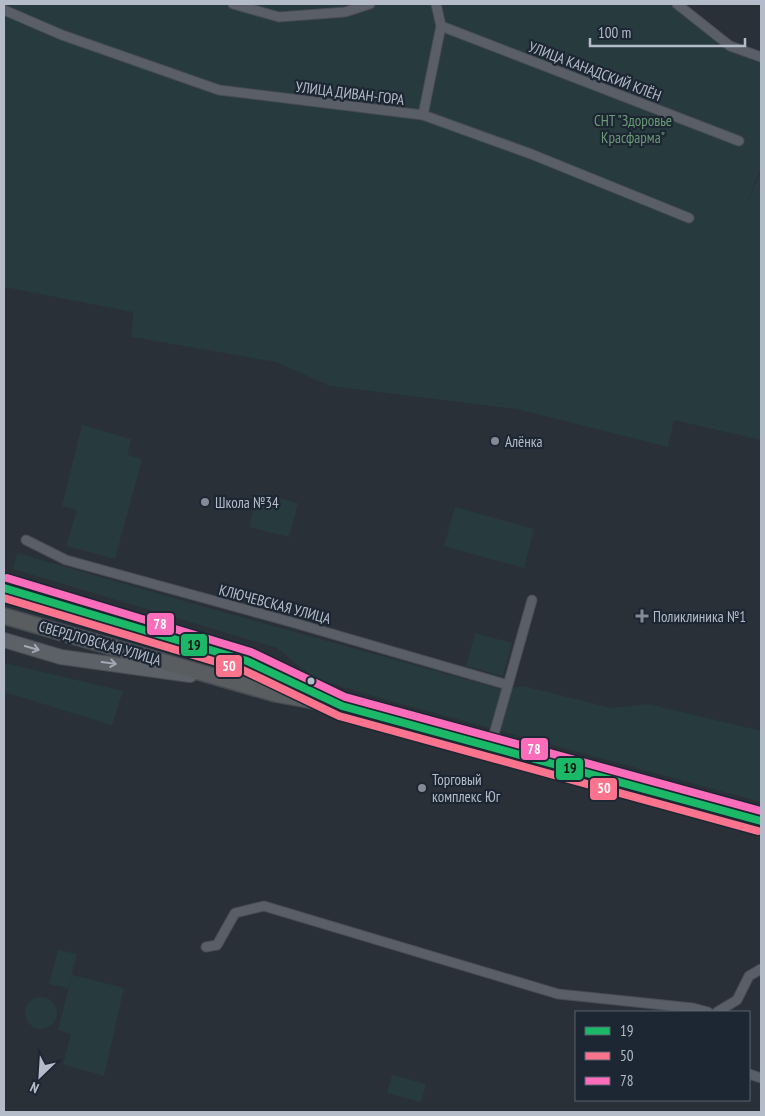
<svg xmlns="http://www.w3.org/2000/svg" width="765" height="1116" viewBox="0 0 765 1116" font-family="'PT Sans Narrow',sans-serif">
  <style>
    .green { fill: #273a3e }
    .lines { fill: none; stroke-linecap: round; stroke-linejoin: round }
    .street-casing { stroke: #484c53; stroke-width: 11 }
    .primary-casing { stroke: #484c55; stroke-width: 16 }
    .highway-casing { stroke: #474c53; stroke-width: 18 }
    .street { stroke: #5a5e66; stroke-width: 9 }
    .primary { stroke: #5c6168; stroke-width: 14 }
    .highway { stroke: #5a5d60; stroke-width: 15 }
    .bus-1-casing { stroke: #1d2633; stroke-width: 11 }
    .bus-2-casing { stroke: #1d2633; stroke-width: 11 }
    .bus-3-casing { stroke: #1d2633; stroke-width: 11 }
    .bus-1 { stroke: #1ab867; stroke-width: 8 }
    .bus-2 { stroke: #fc738d; stroke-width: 8 }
    .bus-3 { stroke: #fb6dba; stroke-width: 8 }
    .oneway { stroke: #a2aab6 }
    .poi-dot { fill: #848b96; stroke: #1d2633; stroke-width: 2 }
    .bus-dot { fill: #b4bcc9; stroke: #1d2633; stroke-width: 2 }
    .labels { text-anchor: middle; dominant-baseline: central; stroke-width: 4.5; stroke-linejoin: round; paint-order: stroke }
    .street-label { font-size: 15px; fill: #b4bcc9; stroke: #1d2633 }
    .park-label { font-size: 15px; fill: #6b9a76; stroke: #1d2633 }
    .poi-label { font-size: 15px; fill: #b4bcc9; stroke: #1d2633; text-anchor: start }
    .line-badge { stroke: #1d2633; stroke-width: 2 }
    .badge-label { font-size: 14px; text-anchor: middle; font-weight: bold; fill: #fff }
    .pale-badge-label { font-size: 14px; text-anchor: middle; font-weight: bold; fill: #111 }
  </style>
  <rect width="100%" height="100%" fill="#2a3038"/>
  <path class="green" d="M 4,4 L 677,4 L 730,46 L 761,57 L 761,169 L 744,208 L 761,172 L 761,440 L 674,420 L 668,447 L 517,409 L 330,386 L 276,362 L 132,337 L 133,312 L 4,287 Z
    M 82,425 L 131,439 L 128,455 L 142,459 L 115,559 L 66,546 L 77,510 L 62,506 Z
    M 258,493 L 298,503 L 289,537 L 249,527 Z
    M 455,507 L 534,529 L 524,568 L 444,546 Z
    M 17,553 L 219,611 L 501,689 L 523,686 L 611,708 L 648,704 L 761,731 L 761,802 L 369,695 L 312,677 L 277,648 L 13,569 Z
    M 475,633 L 512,643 L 503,676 L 466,666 Z
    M 4,663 L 123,691 L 112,725 L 4,692 Z
    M 58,950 L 77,954 L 68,988 L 49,984 Z
    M 72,975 L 124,988 L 104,1076 L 63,1064 L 71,1034 L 58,1030 Z
    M25 1013a16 16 0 1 1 32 0a16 16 0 1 1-32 0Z
    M 392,1075 L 426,1084 L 421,1102 L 387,1093 Z"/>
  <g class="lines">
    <g class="street-casing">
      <path id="street" d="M 233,4 L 279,17 L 345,12 L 370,4
        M 677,4 L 730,46 L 761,57
        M 4,10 L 62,35 L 219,90 L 423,115 L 531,154 L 689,218
        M 441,26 L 739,141
        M 423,115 L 441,26 L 436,4
        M 26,540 L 66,560 L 291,622 L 508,685 L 532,600
        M 489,747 L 494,734 L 508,685
        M 206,947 L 217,945 L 235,913 L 264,906 L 558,994 L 693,1008 L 708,1012
        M 717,1012 L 737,1000 L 749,976 L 761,969
        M 749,1074 L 761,1078"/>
    </g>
    <g class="primary-casing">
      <path id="primary" d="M 4,640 L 61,657 L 190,675"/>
    </g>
    <g class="highway-casing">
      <path id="highway" d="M 4,588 L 247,661 L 323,697
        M 4,616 L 276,694 L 348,707 L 761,821"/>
    </g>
    <use href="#street" class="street"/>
    <use href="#primary" class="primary"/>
    <use href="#highway" class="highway"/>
    <g class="bus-1-casing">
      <path id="bus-1" d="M 4,588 L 247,661 L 342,706 L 761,821"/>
    </g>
    <g class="bus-2-casing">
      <path id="bus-2" d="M 4,598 L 243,670 L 339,716 L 758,831"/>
    </g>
    <g class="bus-3-casing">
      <path id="bus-3" d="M 7,578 L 251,652 L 345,697 L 761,811"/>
    </g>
    <use href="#bus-1" class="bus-1"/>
    <use href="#bus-2" class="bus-2"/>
    <use href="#bus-3" class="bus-3"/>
  </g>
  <defs><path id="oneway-shaft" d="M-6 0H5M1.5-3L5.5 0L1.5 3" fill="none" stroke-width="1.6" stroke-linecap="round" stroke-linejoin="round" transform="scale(1.25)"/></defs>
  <g class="oneway">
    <use href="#oneway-shaft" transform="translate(32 648) rotate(16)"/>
    <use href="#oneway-shaft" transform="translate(109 663) rotate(8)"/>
  </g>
  <g class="poi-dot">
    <circle cx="495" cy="441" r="5"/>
    <circle cx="205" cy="502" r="5"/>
    <path d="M639.5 608.5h5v5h5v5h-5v5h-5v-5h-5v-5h5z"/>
    <circle cx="422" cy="788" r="5"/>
  </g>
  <circle class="bus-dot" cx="311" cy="681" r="4.5"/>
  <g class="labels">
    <g class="street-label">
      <text transform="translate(595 71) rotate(21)">УЛИЦА КАНАДСКИЙ КЛЁН</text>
      <text transform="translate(350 93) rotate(7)">УЛИЦА ДИВАН-ГОРА</text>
      <text transform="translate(275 604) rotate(15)">КЛЮЧЕВСКАЯ УЛИЦА</text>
      <text transform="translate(100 643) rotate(16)">СВЕРДЛОВСКАЯ УЛИЦА</text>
    </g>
    <g class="park-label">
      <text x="633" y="120">СНТ "Здоровье<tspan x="633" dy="17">Красфарма"</tspan></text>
    </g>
    <g class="poi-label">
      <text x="505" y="441">Алёнка</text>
      <text x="215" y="502">Школа №34</text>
      <text x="653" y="616">Поликлиника №1</text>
      <text x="432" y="779">Торговый<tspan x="432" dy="17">комплекс Юг</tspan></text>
    </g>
  </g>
  <g class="line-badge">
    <rect x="146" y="612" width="29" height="24" rx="5" fill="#fb6dba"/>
    <rect x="180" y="633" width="28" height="24" rx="5" fill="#1ab867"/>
    <rect x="215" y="654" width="28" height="24" rx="5" fill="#fc738d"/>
    <rect x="520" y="737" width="29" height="24" rx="5" fill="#fb6dba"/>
    <rect x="555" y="757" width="29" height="24" rx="5" fill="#1ab867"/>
    <rect x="589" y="777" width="29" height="24" rx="5" fill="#fc738d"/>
  </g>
  <g class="badge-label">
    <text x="160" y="629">78</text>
    <text x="229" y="671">50</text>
    <text x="534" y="754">78</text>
    <text x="604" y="793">50</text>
  </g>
  <g class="pale-badge-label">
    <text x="194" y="650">19</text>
    <text x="570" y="773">19</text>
  </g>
  <rect width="765" height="1116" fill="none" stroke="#b4bcc9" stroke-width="10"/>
  <rect x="575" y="1011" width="175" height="90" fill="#1d2633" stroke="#59626f"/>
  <rect x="585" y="1027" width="25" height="8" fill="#1ab867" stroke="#59626f"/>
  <text x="620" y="1036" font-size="15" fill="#b4bcc9">19</text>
  <rect x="585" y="1052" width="25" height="8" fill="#fc738d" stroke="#59626f"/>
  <text x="620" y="1061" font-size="15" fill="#b4bcc9">50</text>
  <rect x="585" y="1077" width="25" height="8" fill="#fb6dba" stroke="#59626f"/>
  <text x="620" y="1086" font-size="15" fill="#b4bcc9">78</text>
  <g transform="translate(40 1076) rotate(205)" stroke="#1d2633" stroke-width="4" paint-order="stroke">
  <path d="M0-4L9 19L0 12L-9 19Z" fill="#b4bcc9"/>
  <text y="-8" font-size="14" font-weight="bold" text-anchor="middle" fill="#b4bcc9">N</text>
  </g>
  <path d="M590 38v8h155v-8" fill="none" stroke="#b4bcc9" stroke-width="2.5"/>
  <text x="598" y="38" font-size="15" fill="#b4bcc9" stroke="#1d2633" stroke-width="4" paint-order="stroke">100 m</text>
</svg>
